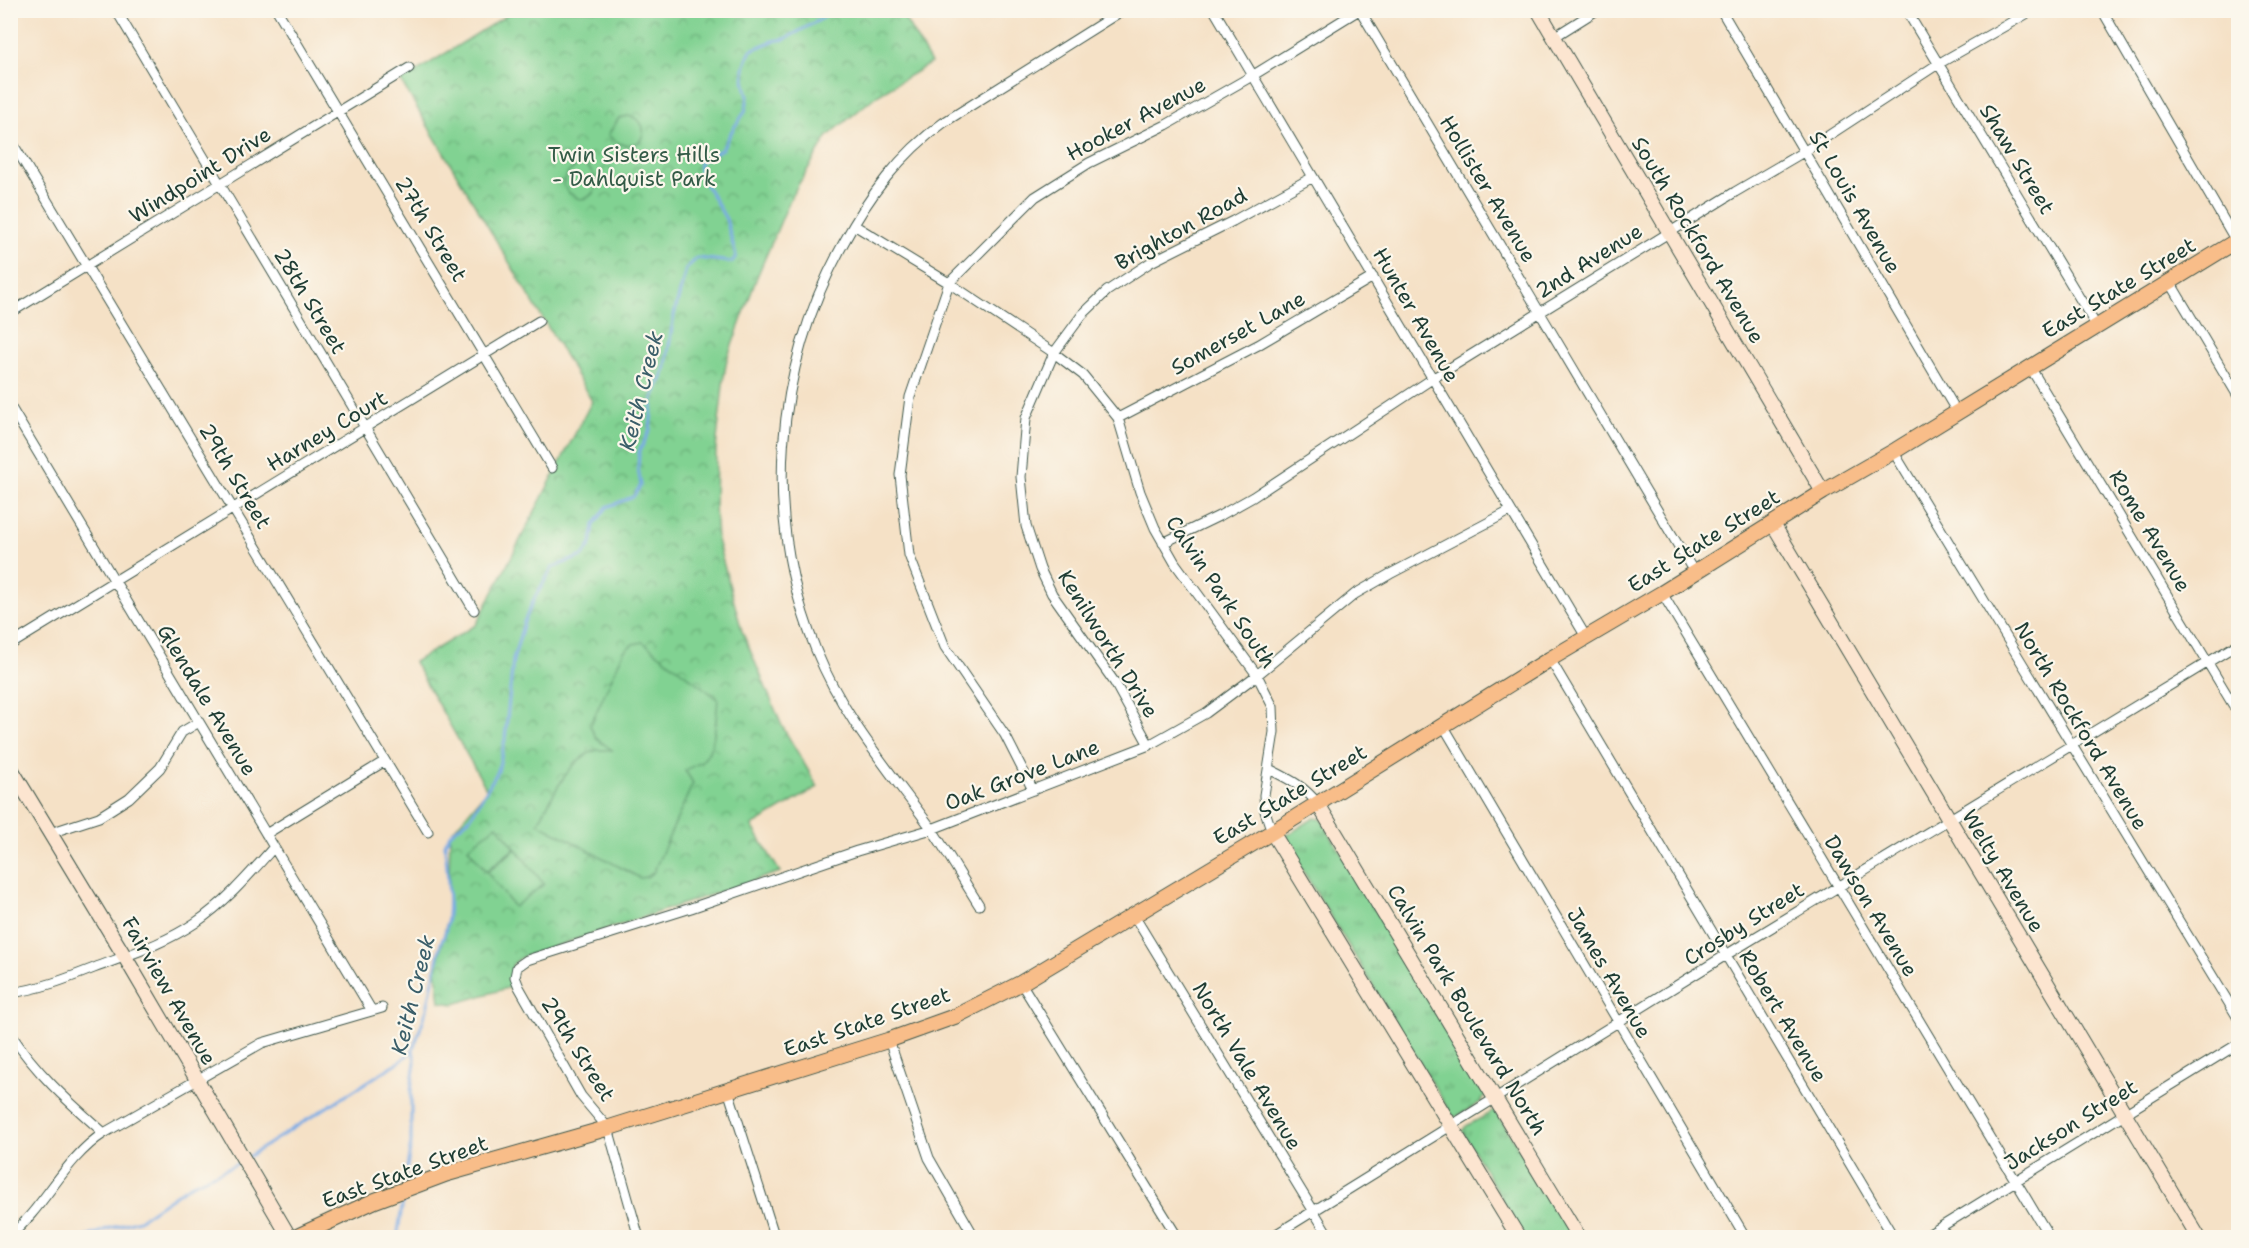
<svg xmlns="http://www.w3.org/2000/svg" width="2249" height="1248" font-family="'Shantell Sans',sans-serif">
	<defs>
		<pattern id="grass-tufts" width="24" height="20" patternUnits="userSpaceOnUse" patternTransform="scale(1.5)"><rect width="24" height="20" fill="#81d292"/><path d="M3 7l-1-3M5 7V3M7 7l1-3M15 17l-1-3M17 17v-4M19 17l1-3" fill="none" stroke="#69ac78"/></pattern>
		<pattern id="park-crowns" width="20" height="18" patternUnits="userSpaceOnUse" patternTransform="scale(1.5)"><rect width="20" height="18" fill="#81d292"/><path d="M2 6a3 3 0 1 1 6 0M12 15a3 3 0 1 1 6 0" fill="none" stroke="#69ac78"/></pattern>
	</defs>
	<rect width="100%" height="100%" fill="#fbf7ec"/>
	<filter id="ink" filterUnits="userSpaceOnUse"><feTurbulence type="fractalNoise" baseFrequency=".0167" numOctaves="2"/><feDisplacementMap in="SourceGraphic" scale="12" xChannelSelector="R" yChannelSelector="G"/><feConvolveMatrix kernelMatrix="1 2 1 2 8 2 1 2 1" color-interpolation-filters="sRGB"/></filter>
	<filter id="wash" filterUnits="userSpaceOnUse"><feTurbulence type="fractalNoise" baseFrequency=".008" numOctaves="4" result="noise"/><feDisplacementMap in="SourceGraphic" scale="24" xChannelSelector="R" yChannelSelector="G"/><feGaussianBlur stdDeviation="1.35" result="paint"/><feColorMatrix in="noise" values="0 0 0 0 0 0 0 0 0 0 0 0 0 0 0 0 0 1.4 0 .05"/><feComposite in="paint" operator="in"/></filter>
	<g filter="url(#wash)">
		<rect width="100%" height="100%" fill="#f5e1c6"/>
		<!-- grass -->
		<path fill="url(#grass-tufts)" stroke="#508863" stroke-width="1.5" d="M1314 818 1321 819 1486 1095 1481 1102 1456 1117H1453L1286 843V836Z
			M1494 1111 1497 1113 1574 1237H1524L1462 1131 1466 1126Z"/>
		<!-- park -->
		<path fill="url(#park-crowns)" stroke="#508863" stroke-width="1.5" d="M515 10 900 11 931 63 877 95 828 136 792 195 757 277 727 359 724 376 716 449 715 506 717 540 742 631 782 726 818 787 752 826 780 872 522 957 512 965 514 986 454 1004 440 1002 436 969 448 917 450 834 487 790 414 662 476 625 592 401 401 81Z"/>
		<!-- garden -->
		<path fill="#81d292" stroke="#508863" stroke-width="1.5" d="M628 116C642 118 648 130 639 142 627 148 618 145 608 135L619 118Z
			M583 160 598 181C596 191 591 199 579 199L569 193 563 184 568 173Z
			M643 642 718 699C716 715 716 749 702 761 698 765 690 767 685 770L693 783 653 873 646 877 640 878 538 823C551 800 569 756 598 750 602 750 607 750 612 750L597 739 590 726 624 651 633 644Z
			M497 825 515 848 486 871 468 848Z
			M516 849 544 884 514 907 487 872Z"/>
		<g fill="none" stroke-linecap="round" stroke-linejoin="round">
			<!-- stream -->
			<path stroke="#79aae4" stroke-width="3" d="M246 1158 402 1060 413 1050
				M404 1185 411 1143V1090L415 1062 413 1050 427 1009 441 942C454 921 447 870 445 844L450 834 470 818 498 771 505 739 513 660 524 622 535 597 553 567 583 556 591 544 594 525 607 507 633 497 641 485 638 469 639 452 650 430 653 398 665 371 674 315 686 269 697 258 732 262 736 256 726 219 699 173 700 162 722 149 733 129 745 112 748 97 744 80V67L751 50 773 41 785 39 821 19 832 10
				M85 1238 107 1229 139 1220 190 1185 241 1162
				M397 1238 404 1195"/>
		</g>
	</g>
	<g filter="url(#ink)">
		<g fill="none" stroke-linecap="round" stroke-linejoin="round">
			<defs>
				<path id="street" d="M116 10 474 610
					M277 10 552 468
					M1214 10 1586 637
					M1360 10 1694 572
					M1721 10 1957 412
					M1906 10 2097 327
					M2102 10 2236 241
					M1554 37 1597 10
					M10 139 428 832
					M854 225 949 283 1054 353 1083 375 1118 418 1140 492 1155 528 1175 563 1257 675 1273 707 1274 732 1264 795 1265 811 1272 832
					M2170 282 2238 396
					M10 313 409 68
					M2030 367 2238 713
					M10 406 372 1011
					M1118 418 1258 345 1373 277
					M1893 451 2238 1018
					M1163 543 1221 515 1253 497 1432 379 1735 192 1805 151 1938 64 2033 10
					M1662 593 2050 1238
					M10 645 539 321
					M1550 659 1894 1238
					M1443 725 1746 1238
					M1149 745 1115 683 1052 594 1040 569 1026 526 1021 477 1026 418 1054 353 1082 315 1107 291 1151 262 1233 221 1313 177
					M1269 769C1289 779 1304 786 1318 804
					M1033 790 1005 735 945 647 909 555 900 475 910 397 949 283 1035 197 1089 163 1166 125 1252 76 1359 10
					M50 833 99 817 129 798 160 768 182 732 199 722
					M266 834 385 761
					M979 905C963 880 948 853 931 828 889 770 843 717 816 650 762 516 774 370 843 244 869 196 899 155 943 123L1123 10
					M1133 914 1330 1238
					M1021 983 1178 1238
					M10 993C40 989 66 979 94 968 128 955 164 944 195 923 226 902 249 875 274 847
					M10 1033C36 1073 68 1101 104 1133
					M889 1040 929 1158 975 1238
					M728 1090 775 1238
					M10 1236C46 1205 65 1158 104 1133L262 1043 382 1008
					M639 1238 608 1128 581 1096 519 987 515 977 517 967 527 960 691 908 857 851 932 829 1149 745 1206 713 1257 675 1355 594 1390 574 1510 511
					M1270 1238 1726 955 2238 644
					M1923 1238 2238 1044"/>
				<path id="secondary" d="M1538 10 1823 492
					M1773 524 2199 1238
					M10 767 125 957 290 1238
					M1318 804 1579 1238
					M1272 832 1519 1238"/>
				<path id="primary" d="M294 1238 374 1201 446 1174 608 1128 889 1040 956 1016 1021 983 1272 832 1550 659 1662 593 1823 492 1896 450 2238 240"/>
			</defs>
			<!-- street casing -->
			<use href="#street" stroke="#3f564a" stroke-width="11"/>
			<!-- secondary casing -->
			<use href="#secondary" stroke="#3f564a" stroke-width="16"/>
			<!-- primary casing -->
			<use href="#primary" stroke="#3f564a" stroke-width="17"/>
			<!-- street -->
			<use href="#street" stroke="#fff" stroke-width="9"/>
			<!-- secondary -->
			<use href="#secondary" stroke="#fce5d0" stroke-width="14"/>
			<!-- primary -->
			<use href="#primary" stroke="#f8bd89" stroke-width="15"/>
		</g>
	</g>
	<g text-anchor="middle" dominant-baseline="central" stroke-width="4.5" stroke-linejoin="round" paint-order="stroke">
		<!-- street labels -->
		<g font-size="21" fill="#1f3d34" stroke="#fbf7ec">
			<text transform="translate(1136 119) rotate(-28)">Hooker Avenue</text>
			<text transform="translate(2017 159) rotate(59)">Shaw Street</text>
			<text transform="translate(200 175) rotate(-32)">Windpoint Drive</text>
			<text transform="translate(1488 189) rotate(59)">Hollister Avenue</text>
			<text transform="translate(1855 202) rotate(60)">St Louis Avenue</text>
			<text transform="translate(431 229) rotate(59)">27th Street</text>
			<text transform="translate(1181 229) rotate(-29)">Brighton Road</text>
			<text transform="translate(1698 240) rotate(59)">South Rockford Avenue</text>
			<text transform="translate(1589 261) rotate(-32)">2nd Avenue</text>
			<text transform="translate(2119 288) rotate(-31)">East State Street</text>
			<text transform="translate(310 301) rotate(59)">28th Street</text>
			<text transform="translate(1416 315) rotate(60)">Hunter Avenue</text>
			<text transform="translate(1238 333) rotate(-29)">Somerset Lane</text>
			<text transform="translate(327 431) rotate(-31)">Harney Court</text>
			<text transform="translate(235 476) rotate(59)">29th Street</text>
			<text transform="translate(2150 531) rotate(59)">Rome Avenue</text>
			<text transform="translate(1704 541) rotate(-32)">East State Street</text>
			<text transform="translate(1221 592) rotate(56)">Calvin Park South</text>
			<text transform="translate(1108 644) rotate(58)">Kenilworth Drive</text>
			<text transform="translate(207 700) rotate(59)">Glendale Avenue</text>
			<text transform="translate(2081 726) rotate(59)">North Rockford Avenue</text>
			<text transform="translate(1022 775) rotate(-21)">Oak Grove Lane</text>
			<text transform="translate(1290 795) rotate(-31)">East State Street</text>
			<text transform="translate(2003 871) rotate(59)">Welty Avenue</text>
			<text transform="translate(1871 906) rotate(59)">Dawson Avenue</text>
			<text transform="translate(1744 924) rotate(-32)">Crosby Street</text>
			<text transform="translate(1609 973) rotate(60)">James Avenue</text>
			<text transform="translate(169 991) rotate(60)">Fairview Avenue</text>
			<text transform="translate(1467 1010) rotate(59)">Calvin Park Boulevard North</text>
			<text transform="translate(1783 1016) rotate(59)">Robert Avenue</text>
			<text transform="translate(867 1022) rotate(-19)">East State Street</text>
			<text transform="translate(578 1049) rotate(58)">29th Street</text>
			<text transform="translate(1247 1066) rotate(59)">North Vale Avenue</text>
			<text transform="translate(2071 1125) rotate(-32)">Jackson Street</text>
			<text transform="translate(405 1172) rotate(-20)">East State Street</text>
		</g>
		<!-- park labels -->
		<g font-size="21" fill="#335b47" stroke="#fbf7ec">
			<text x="634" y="155">Twin Sisters Hills<tspan x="634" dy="24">- Dahlquist Park</tspan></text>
		</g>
		<!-- water labels -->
		<g font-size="22" font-style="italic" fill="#3a5e69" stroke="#fbf7ec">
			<text transform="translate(641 391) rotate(-76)">Keith Creek</text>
			<text transform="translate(413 995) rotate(-76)">Keith Creek</text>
		</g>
	</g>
	<!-- margin -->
	<rect width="2249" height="1248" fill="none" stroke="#fbf7ec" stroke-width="36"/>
</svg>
